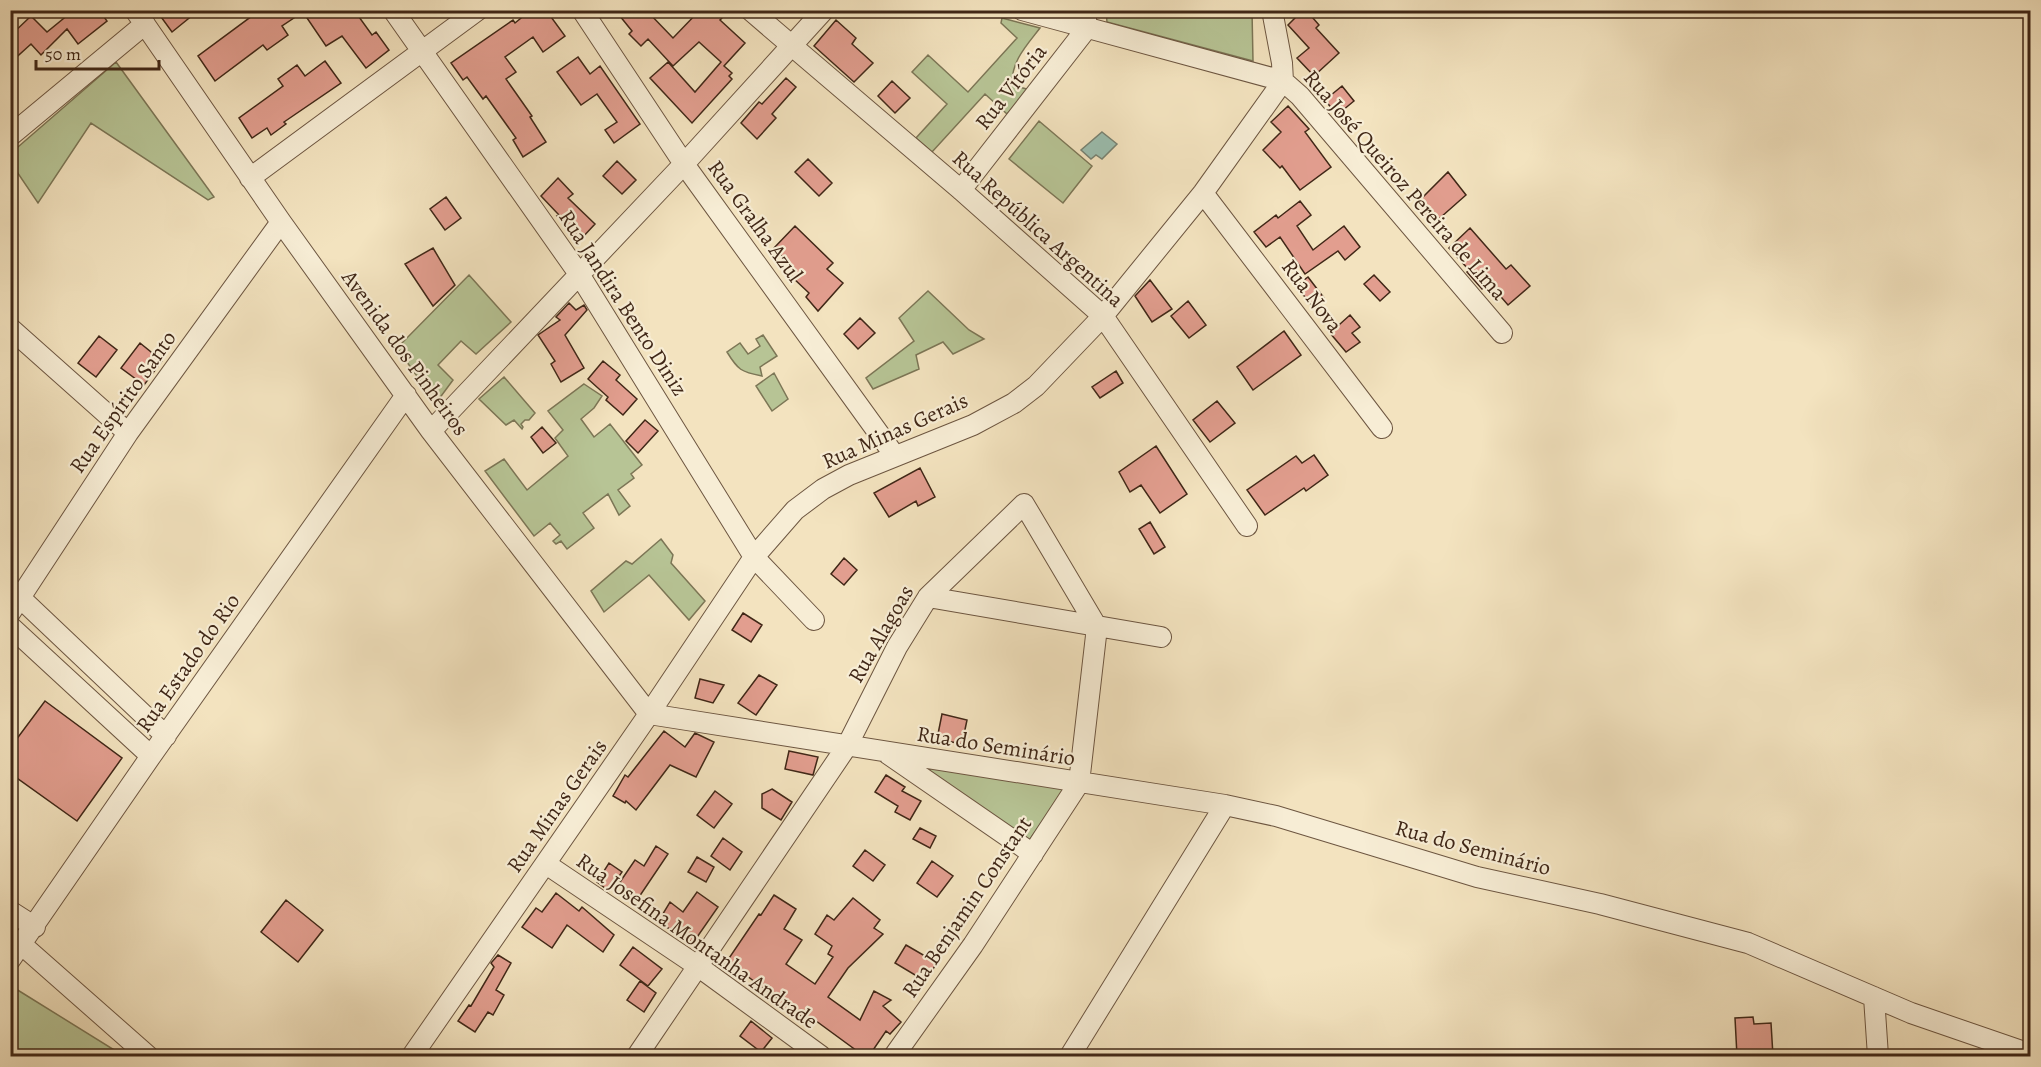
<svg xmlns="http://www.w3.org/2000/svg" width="2041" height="1067" font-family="Alegreya,serif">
	<rect width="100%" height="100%" fill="#f3e3bf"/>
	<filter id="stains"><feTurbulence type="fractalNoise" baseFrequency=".00333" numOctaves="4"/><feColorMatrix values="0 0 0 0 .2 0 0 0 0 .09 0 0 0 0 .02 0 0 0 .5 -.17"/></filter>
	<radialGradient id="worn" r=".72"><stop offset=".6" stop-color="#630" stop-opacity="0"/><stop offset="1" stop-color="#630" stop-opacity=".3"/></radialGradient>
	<!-- green -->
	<path fill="#b7c495" stroke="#7c7656" stroke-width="1.5" d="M1106 11H1252L1253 61 1107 22Z
		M1002 18 1040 28C1027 45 1011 61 1012 85L1030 90 1007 114 985 94 932 152 916 138 947 104 912 72 928 55 968 92 1017 38 1001 23Z
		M116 62 214 197 208 200 91 123 38 203 11 163V153Z
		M1039 121 1092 166 1063 203 1009 159Z
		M469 275 511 322 476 354 461 341 438 365 453 380 436 403 397 348Z
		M928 291 969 330 984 339 953 354 943 342 916 355 919 369 873 389 866 378 914 341 899 318Z
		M763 335 777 356 760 367 762 376C741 372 738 370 727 352L740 343 748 354 760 346 756 339Z
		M774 373 788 399 772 411 756 386Z
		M504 377 535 413 529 420H525L521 424 523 427 522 429 514 420 506 425 479 399Z
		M584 384 602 396 594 408 581 419 594 437 610 424 642 465 631 474 634 478 618 490 630 506 619 515 608 494 583 513 594 528 567 549 561 541 556 544 553 541 560 535 550 523 534 536 485 471 504 459 527 490 568 456 555 438 563 430 548 411Z
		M661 539 673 555 671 563 705 601 689 620 649 575 604 612 591 591 626 561 632 564Z
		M922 762 1067 786 1028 842 923 773Z
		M16 989 124 1056H11V997Z"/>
	<!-- water -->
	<path fill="#9bbeaf" stroke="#778272" stroke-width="1.5" d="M1102 132 1117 144 1102 159 1096 155 1091 159 1081 150Z"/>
	<!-- building -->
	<path fill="#e29e8f" stroke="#402717" stroke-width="1.5" d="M74 10H99L107 21 78 44 67 29 41 55 31 44 10 63V36L31 16 47 32Z
		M156 10H199L172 32Z
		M260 10H354L372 35 376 32 389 50 366 68 342 36 326 46 303 12 282 26 288 35 267 50 263 45 215 81 198 56Z
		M531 10H546L565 36 543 52 533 37 505 57 516 72 506 79 532 116 530 117 546 142 523 157 513 140 516 138 486 96 483 99 467 77 463 80 451 63 513 20 515 23Z
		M615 10H646L673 38 700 10H714L722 18 720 20 745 43 724 66 732 73 729 76 732 79 692 123 650 78 668 62 695 92 721 62 699 42 673 66 648 39 641 46 629 34 632 31Z
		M1303 10H1306L1319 25 1316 28 1339 53 1314 76 1297 58 1309 48 1288 25Z
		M836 20 856 38 852 44 873 63 854 82 814 46Z
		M578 57 590 74 600 66 640 124 614 143 605 130 617 122 597 94 581 105 557 72Z
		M325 61 341 83 284 122 286 124 271 135 267 128 252 138 239 118 283 86 278 79 297 65 305 76Z
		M786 78 796 87 772 114 776 118 757 139 741 123 759 102 762 104Z
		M892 81 910 98 895 113 878 96Z
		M1342 86 1354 101 1337 115 1325 100Z
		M1288 106 1309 129 1305 132 1331 167 1300 190 1282 166 1280 168 1263 150 1281 132 1271 122Z
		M808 159 832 183 819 196 795 172Z
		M617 161 636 180 622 194 603 176Z
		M1448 172 1466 195 1432 225 1415 205Z
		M558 178 573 194 568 198 595 224 581 239 557 216 559 215 541 196Z
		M446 197 461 218 445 230 430 209Z
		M1300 201 1311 215 1297 226 1313 250 1344 226 1360 247 1345 260 1338 251 1305 274 1280 237 1266 247 1254 232 1276 215 1278 218Z
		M795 226 833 263 827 269 843 283 818 311 806 297 809 293 790 275 796 270 774 248Z
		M1470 228 1506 269 1511 265 1530 286 1508 305 1489 283 1482 289 1467 272 1469 270 1449 248Z
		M433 248 455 285 433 306 405 264Z
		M1374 275 1390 292 1380 301 1364 284Z
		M1308 277 1324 298 1313 307 1296 286Z
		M1150 280 1172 309 1152 322 1135 296Z
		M1188 301 1206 325 1189 338 1171 316Z
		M569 303 576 310 584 305 587 310 565 335 584 368 561 382 551 364 555 361 538 335 560 320 556 317Z
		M1350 315 1360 327 1352 333 1360 342 1346 352 1330 333Z
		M860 318 875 333 858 349 844 334Z
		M1284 331 1301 355 1253 390 1237 367Z
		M99 336 117 350 96 377 78 363Z
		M140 343 162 361 144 385 121 368Z
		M603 361 620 375 616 380 637 399 623 415 606 400 608 397 588 379Z
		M1116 371 1123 383 1100 398 1092 387Z
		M1217 401 1235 423 1210 442 1193 420Z
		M645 420 658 431 638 453 626 441Z
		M542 427 556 443 543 453 531 437Z
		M1156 446 1187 494 1160 513 1141 485 1130 492 1119 472Z
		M1314 455 1328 475 1306 491 1304 488 1265 515 1247 490 1296 456 1302 463Z
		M920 468 935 497 918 506 916 501 889 517 874 493Z
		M1150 522 1165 547 1154 554 1139 529Z
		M844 558 857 570 844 585 831 574Z
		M743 613 762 625 751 642 732 630Z
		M759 675 777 685 756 715 738 703Z
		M700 679 724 685 713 703 695 698Z
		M45 701 122 758 77 821 10 773V748Z
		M942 714 967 720 962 744 937 739Z
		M664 731 685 747 695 733 714 742 696 777 670 765 636 810 626 801 625 803 613 796 625 775 628 777Z
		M789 751 818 757 813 775 785 769Z
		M886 775 905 787 902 791 921 801 910 820 895 812 898 806 875 792Z
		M772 789 792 802 781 820 762 808V794Z
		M715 791 732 804 714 828 697 815Z
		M920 828 936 836 930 848 913 839Z
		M723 838 742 852 730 870 711 856Z
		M656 846 668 854 637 900 620 882 635 860 644 866Z
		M865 850 885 865 873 881 853 866Z
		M697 857 714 867 706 882 688 872Z
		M932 861 953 876 937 897 917 883Z
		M609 863 622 872 609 891 597 882Z
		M697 892 718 907 693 943 658 922 670 902 683 912Z
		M556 893 579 911 582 907 614 935 603 952 567 925 552 948 522 927 536 908 542 912Z
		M774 895 796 909 784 929 802 940 786 964 815 984 833 957 828 954 832 946 815 934 827 915 834 920 853 898 880 920 874 928 883 934 848 968 828 997 860 1020 874 991 891 1000 883 1006 901 1022 890 1034 886 1031 869 1056H864L812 1018 810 1021 791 1010 789 1012 776 1003 778 999 743 973 739 979 723 967 759 914 761 915Z
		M286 900 323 930 298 962 261 932Z
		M906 945 937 963 925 981 895 963Z
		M633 947 662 969 648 986 620 965Z
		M498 955 511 963 496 990 504 995 493 1015 488 1012 475 1032 458 1021 469 1005 471 1006 494 967 491 963Z
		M640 981 656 993 644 1012 627 1000Z
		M1753 1017 1754 1024 1771 1023 1773 1056H1737L1735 1018Z
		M751 1021 772 1038 761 1052 740 1036Z"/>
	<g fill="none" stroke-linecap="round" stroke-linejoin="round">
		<defs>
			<path id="minor" d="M135 10 281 222 431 431 649 714
				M393 10 579 274 754 557 814 620
				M582 10 684 164 895 456
				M750 10 961 190 1103 316 1247 526
				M1022 10 1283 81 1300 96 1502 333
				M10 136 145 24
				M250 178 478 10
				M961 190 1087 28 1085 10
				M1203 193 1382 428
				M10 328 128 433
				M431 431 684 164 824 10
				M12 590 166 736
				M928 597 1161 637
				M10 613 128 433 281 222
				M10 626 151 756
				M649 714 1225 805 1276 816 1477 877 1600 904 1748 943 1911 1013 2030 1054
				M888 754 1033 854
				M546 864 699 967 821 1056
				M10 911 35 927
				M21 944 148 1056
				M10 960 151 756 406 395
				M1874 997 1878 1056
				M412 1056 649 714 754 557 795 510 823 489 849 475 973 425 1014 403 1036 386 1103 316 1203 193 1283 81 1282 63 1272 10
				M637 1056 847 746 897 647 928 597 1024 504 1097 627 1079 783 973 945 894 1056
				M1070 1056 1225 805"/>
		</defs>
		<!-- minor casing -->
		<use href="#minor" stroke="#6d5641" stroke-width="22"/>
		<!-- minor -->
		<use href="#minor" stroke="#f7edd5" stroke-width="20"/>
	</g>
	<g text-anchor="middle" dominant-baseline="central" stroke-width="4.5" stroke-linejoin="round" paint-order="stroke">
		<!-- street labels -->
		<g font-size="22" fill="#402717" stroke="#f7edd5">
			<text transform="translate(1011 87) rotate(-52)">Rua Vitória</text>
			<text transform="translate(1405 185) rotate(49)">Rua José Queiroz Pereira de Lima</text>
			<text transform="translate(755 221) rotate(54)">Rua Gralha Azul</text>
			<text transform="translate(1038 229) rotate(42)">Rua República Argentina</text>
			<text transform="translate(1312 296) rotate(53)">Rua Nova</text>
			<text transform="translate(623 303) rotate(57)">Rua Jandira Bento Diniz</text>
			<text transform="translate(405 353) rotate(54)">Avenida dos Pinheiros</text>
			<text transform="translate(123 402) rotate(-55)">Rua Espírito Santo</text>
			<text transform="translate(895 431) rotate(-24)">Rua Minas Gerais</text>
			<text transform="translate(881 634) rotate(-60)">Rua Alagoas</text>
			<text transform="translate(188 663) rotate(-55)">Rua Estado do Rio</text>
			<text transform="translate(996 746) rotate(9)">Rua do Seminário</text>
			<text transform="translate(557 806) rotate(-55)">Rua Minas Gerais</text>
			<text transform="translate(1473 848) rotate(15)">Rua do Seminário</text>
			<text transform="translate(967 907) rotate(-56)">Rua Benjamin Constant</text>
			<text transform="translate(697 941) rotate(35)">Rua Josefina Montanha Andrade</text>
		</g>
	</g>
	<!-- margin -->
	<rect width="2041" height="1067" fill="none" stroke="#f3e3bf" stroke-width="36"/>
	<rect x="12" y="12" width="2017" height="1043" fill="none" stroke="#402717" stroke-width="3"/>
	<rect x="18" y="18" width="2005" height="1031" fill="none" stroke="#402717" stroke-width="1.5"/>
	<!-- scale -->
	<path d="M36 60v9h123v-9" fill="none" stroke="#402717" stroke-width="3"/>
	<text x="45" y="60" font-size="18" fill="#402717" stroke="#f7edd5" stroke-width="4.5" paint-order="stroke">50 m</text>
	<rect width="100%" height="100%" filter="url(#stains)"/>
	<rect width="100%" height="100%" fill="url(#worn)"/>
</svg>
